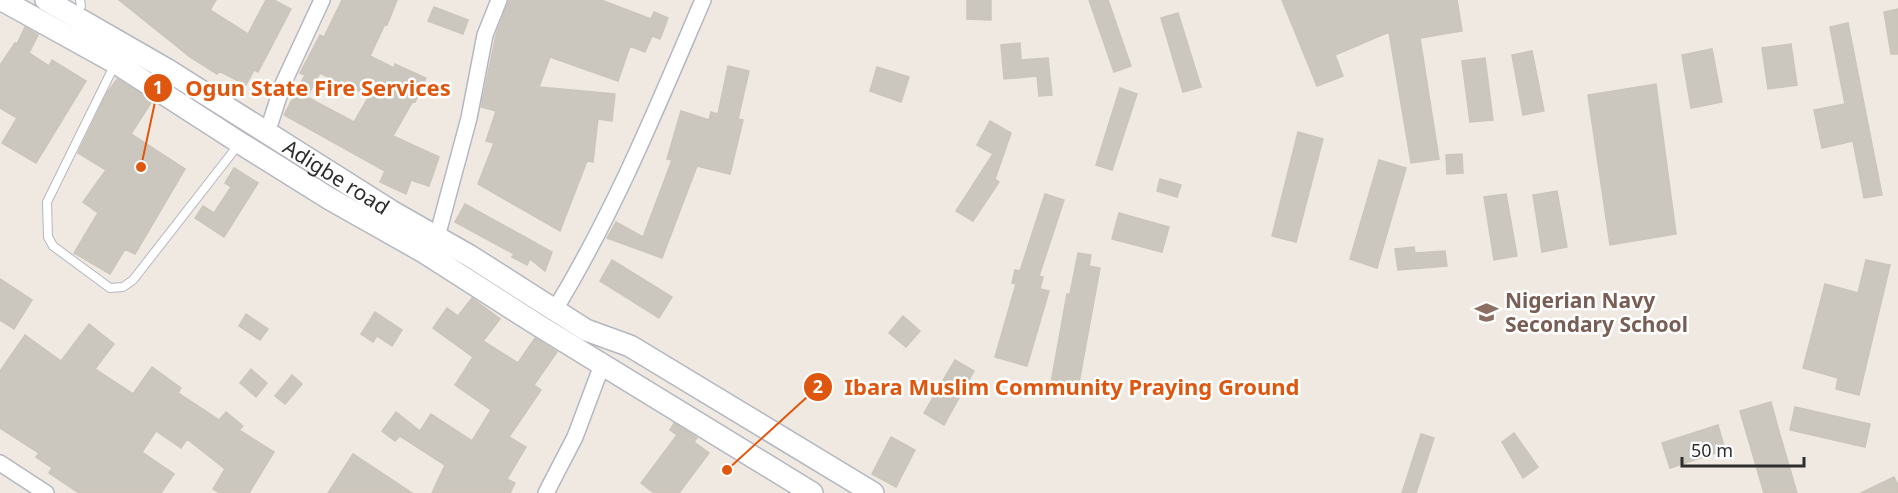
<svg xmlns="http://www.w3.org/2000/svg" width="1898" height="493" font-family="'Noto Sans',sans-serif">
	<rect width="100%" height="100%" fill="#efe9e1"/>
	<!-- building -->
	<path fill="#cbc7bf" stroke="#cbc5ba" stroke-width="1.5" fill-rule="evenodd" d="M119 0H216L210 10 248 34 266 0H274L291 9 258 72 254 70 246 85 219 71 217 74 190 57Z
		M342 0H397L387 25 385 24 370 56 394 68 395 64 426 78 415 102 413 101 393 136 439 157 429 186 411 180 406 194 380 182 385 171 284 115 305 75 300 73 320 35 324 37ZM320 73 369 96 354 122 307 97Z
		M509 0H601L651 19 654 12 668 18 660 39 652 36 645 52 630 46 618 81 550 57 539 87 615 94 612 121 598 119 593 162 587 161 560 231 478 184 494 143 486 141 496 111 481 107 496 35Z
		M967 0H991V20L967 19Z
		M1089 0H1108L1131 66 1114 72Z
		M1282 0H1457L1462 31 1420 38 1439 159 1411 163 1389 32 1335 55 1343 76 1317 86Z
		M434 7 468 20 463 34 428 21Z
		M1898 9V54H1891L1884 12Z
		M1178 13 1201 87 1183 92 1161 18Z
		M1848 23 1882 195 1864 198 1853 141 1822 148 1814 110 1845 104 1830 27Z
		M25 27 38 35 29 53 49 66 52 60 86 81 36 163 2 143 17 118 0 108V65L15 43 17 44Z
		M1020 43 1021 60 1048 58 1052 95 1039 96 1037 76 1004 79 1001 45Z
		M1791 44 1797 85 1768 89 1762 48Z
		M1712 49 1722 102 1691 108 1682 55Z
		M1532 51 1544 111 1523 115 1512 55Z
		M1485 58 1493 120 1470 122 1462 61Z
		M728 66 749 71 738 119 743 120 730 174 697 166 662 258 607 238 616 222 643 237 672 160 667 159 681 111 709 120 711 112 718 114Z
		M877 67 909 77 901 102 870 91Z
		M117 79 152 101 131 134 185 169 135 254 125 249 110 274 74 253 98 213 83 202 106 170 78 153 107 93Z
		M1656 84 1676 234 1610 245 1588 95Z
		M1120 88 1137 94 1112 170 1096 165Z
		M990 121 1011 133 995 179 999 182 973 221 956 211 993 154 977 145Z
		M1298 132 1323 139 1296 242 1272 236Z
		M1462 154 1463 173 1447 174 1446 155Z
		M1379 160 1406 168 1377 268 1350 259Z
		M234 168 258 183 224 237 195 218 203 206 214 213 231 187 225 183Z
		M1160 179 1181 185 1177 197 1157 191Z
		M1557 191 1567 247 1542 252 1533 195Z
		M1045 194 1064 200 1039 276 1043 277 1040 289 1049 291 1027 366 995 357 1016 284 1012 283 1015 270 1020 271Z
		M1506 194 1517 256 1494 260 1484 197Z
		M465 204 552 252 545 271 530 259 527 265 512 257 514 254 455 222Z
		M1119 213 1169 227 1162 252 1112 239Z
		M1414 247 1415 253 1445 251 1447 266 1398 270 1395 249Z
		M1078 253 1091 255 1089 266 1100 268 1078 388 1051 383 1067 294H1070Z
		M612 260 672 297 659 318 600 281Z
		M1866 260 1890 265 1859 395 1836 389 1838 378 1803 368 1825 284 1858 293Z
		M0 279 32 300 14 329 0 320Z
		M472 298 500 319 483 341 518 363 535 338 557 352 534 385 541 390 509 437 526 447 507 479 515 483 510 493H432L445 465 400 436 395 441 382 431 396 412 420 431 431 414 472 441 491 410 455 385 473 357 433 328 447 308 458 316Z
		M375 312 402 330 392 346 377 336 373 342 361 334Z
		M246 314 268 329 260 340 239 326Z
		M903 316 920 331 906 347 889 333Z
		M89 324 114 344 95 369 133 394 152 367 181 388 178 393 219 420 226 412 243 426 239 430 274 452 249 493H220L213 489 225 469 187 439 181 448 156 431 142 452 174 474 161 493H79L49 473 52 468 36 457 39 453 0 428V371L25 335 61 361Z
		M955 360 974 371 944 425 924 413Z
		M251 369 267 383 256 397 240 383Z
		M292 375 302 384 285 404 275 396Z
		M1771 402 1778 428 1797 493H1764L1740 411Z
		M1795 407 1870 424 1865 447 1790 430Z
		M674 423 697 438 694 442 709 453 679 493H654L641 483 677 435 670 430Z
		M1718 425 1725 450 1670 468 1662 443Z
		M1514 433 1538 467 1523 478 1502 442Z
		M1421 434 1434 438 1416 493H1402Z
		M891 437 915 450 896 487 872 474Z
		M353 454 412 493H328Z
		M1894 477 1898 485V493H1861Z"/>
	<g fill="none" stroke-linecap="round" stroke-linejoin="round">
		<defs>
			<path id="lane" d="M77 15 81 6 80 0
				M115 64 47 202 48 237 53 246 110 288 123 287 133 280 239 144"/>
			<path id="street" d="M267 133 283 84 322 0
				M437 237 469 118 485 35 499 0
				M554 311C614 213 658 105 703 0
				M0 463 46 493
				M546 493 575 437 602 365"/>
			<g id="secondary">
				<path d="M2 0 116 63 240 143 330 199 422 251 541 327 812 493"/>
				<path id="s1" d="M46 0 166 69 391 211 470 256 586 330 630 346 873 493"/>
			</g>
		</defs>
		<!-- lane casing -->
		<use href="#lane" stroke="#b4b7c1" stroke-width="10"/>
		<!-- street casing -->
		<use href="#street" stroke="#b4b7c1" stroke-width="18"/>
		<!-- secondary casing -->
		<use href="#secondary" stroke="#b4b7c1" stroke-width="24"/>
		<!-- lane -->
		<use href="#lane" stroke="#fff" stroke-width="8"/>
		<!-- street -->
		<use href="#street" stroke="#fff" stroke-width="15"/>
		<!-- secondary -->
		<use href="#secondary" stroke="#fff" stroke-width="21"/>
	</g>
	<!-- icons -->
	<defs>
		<symbol id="school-bare" viewBox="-9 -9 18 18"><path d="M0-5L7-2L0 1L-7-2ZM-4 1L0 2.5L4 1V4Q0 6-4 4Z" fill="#8d6e63" stroke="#fff" stroke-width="2.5" paint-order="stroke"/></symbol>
	</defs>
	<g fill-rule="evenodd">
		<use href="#school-bare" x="1470" y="296" width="33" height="33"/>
	</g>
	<g text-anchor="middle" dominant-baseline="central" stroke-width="5" stroke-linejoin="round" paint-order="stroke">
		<!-- street labels -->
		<g font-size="21" fill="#2e2e2e" stroke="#fff">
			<text stroke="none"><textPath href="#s1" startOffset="340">Adigbe road</textPath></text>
		</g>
		<!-- education labels -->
		<g font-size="21" font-weight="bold" fill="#785e54" stroke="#fff" text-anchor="start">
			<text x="1505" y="300">Nigerian Navy<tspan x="1505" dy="24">Secondary School</tspan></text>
		</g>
	</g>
	<!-- callouts -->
	<path fill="none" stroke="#df570e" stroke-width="2" d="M141 167L158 88M727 470L818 387"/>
	<g fill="#df570e" stroke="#fff" stroke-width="2">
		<circle cx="141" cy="167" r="6"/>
		<circle cx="727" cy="470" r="6"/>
		<circle cx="158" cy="88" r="15"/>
		<circle cx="818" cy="387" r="15"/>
	</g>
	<g font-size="18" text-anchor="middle" font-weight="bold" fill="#fff">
		<text x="158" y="94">1</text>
		<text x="818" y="393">2</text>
	</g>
	<g font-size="22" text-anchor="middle" font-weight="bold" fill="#df570e" stroke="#fff" stroke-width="5" stroke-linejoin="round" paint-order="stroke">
		<text x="318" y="96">Ogun State Fire Services</text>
		<text x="1072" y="395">Ibara Muslim Community Praying Ground</text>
	</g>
	<!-- scale -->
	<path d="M1682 457v9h122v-9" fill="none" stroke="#2e2e2e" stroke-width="3"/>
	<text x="1691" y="457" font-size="18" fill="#2e2e2e" stroke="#ffffff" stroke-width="4.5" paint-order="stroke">50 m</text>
</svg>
